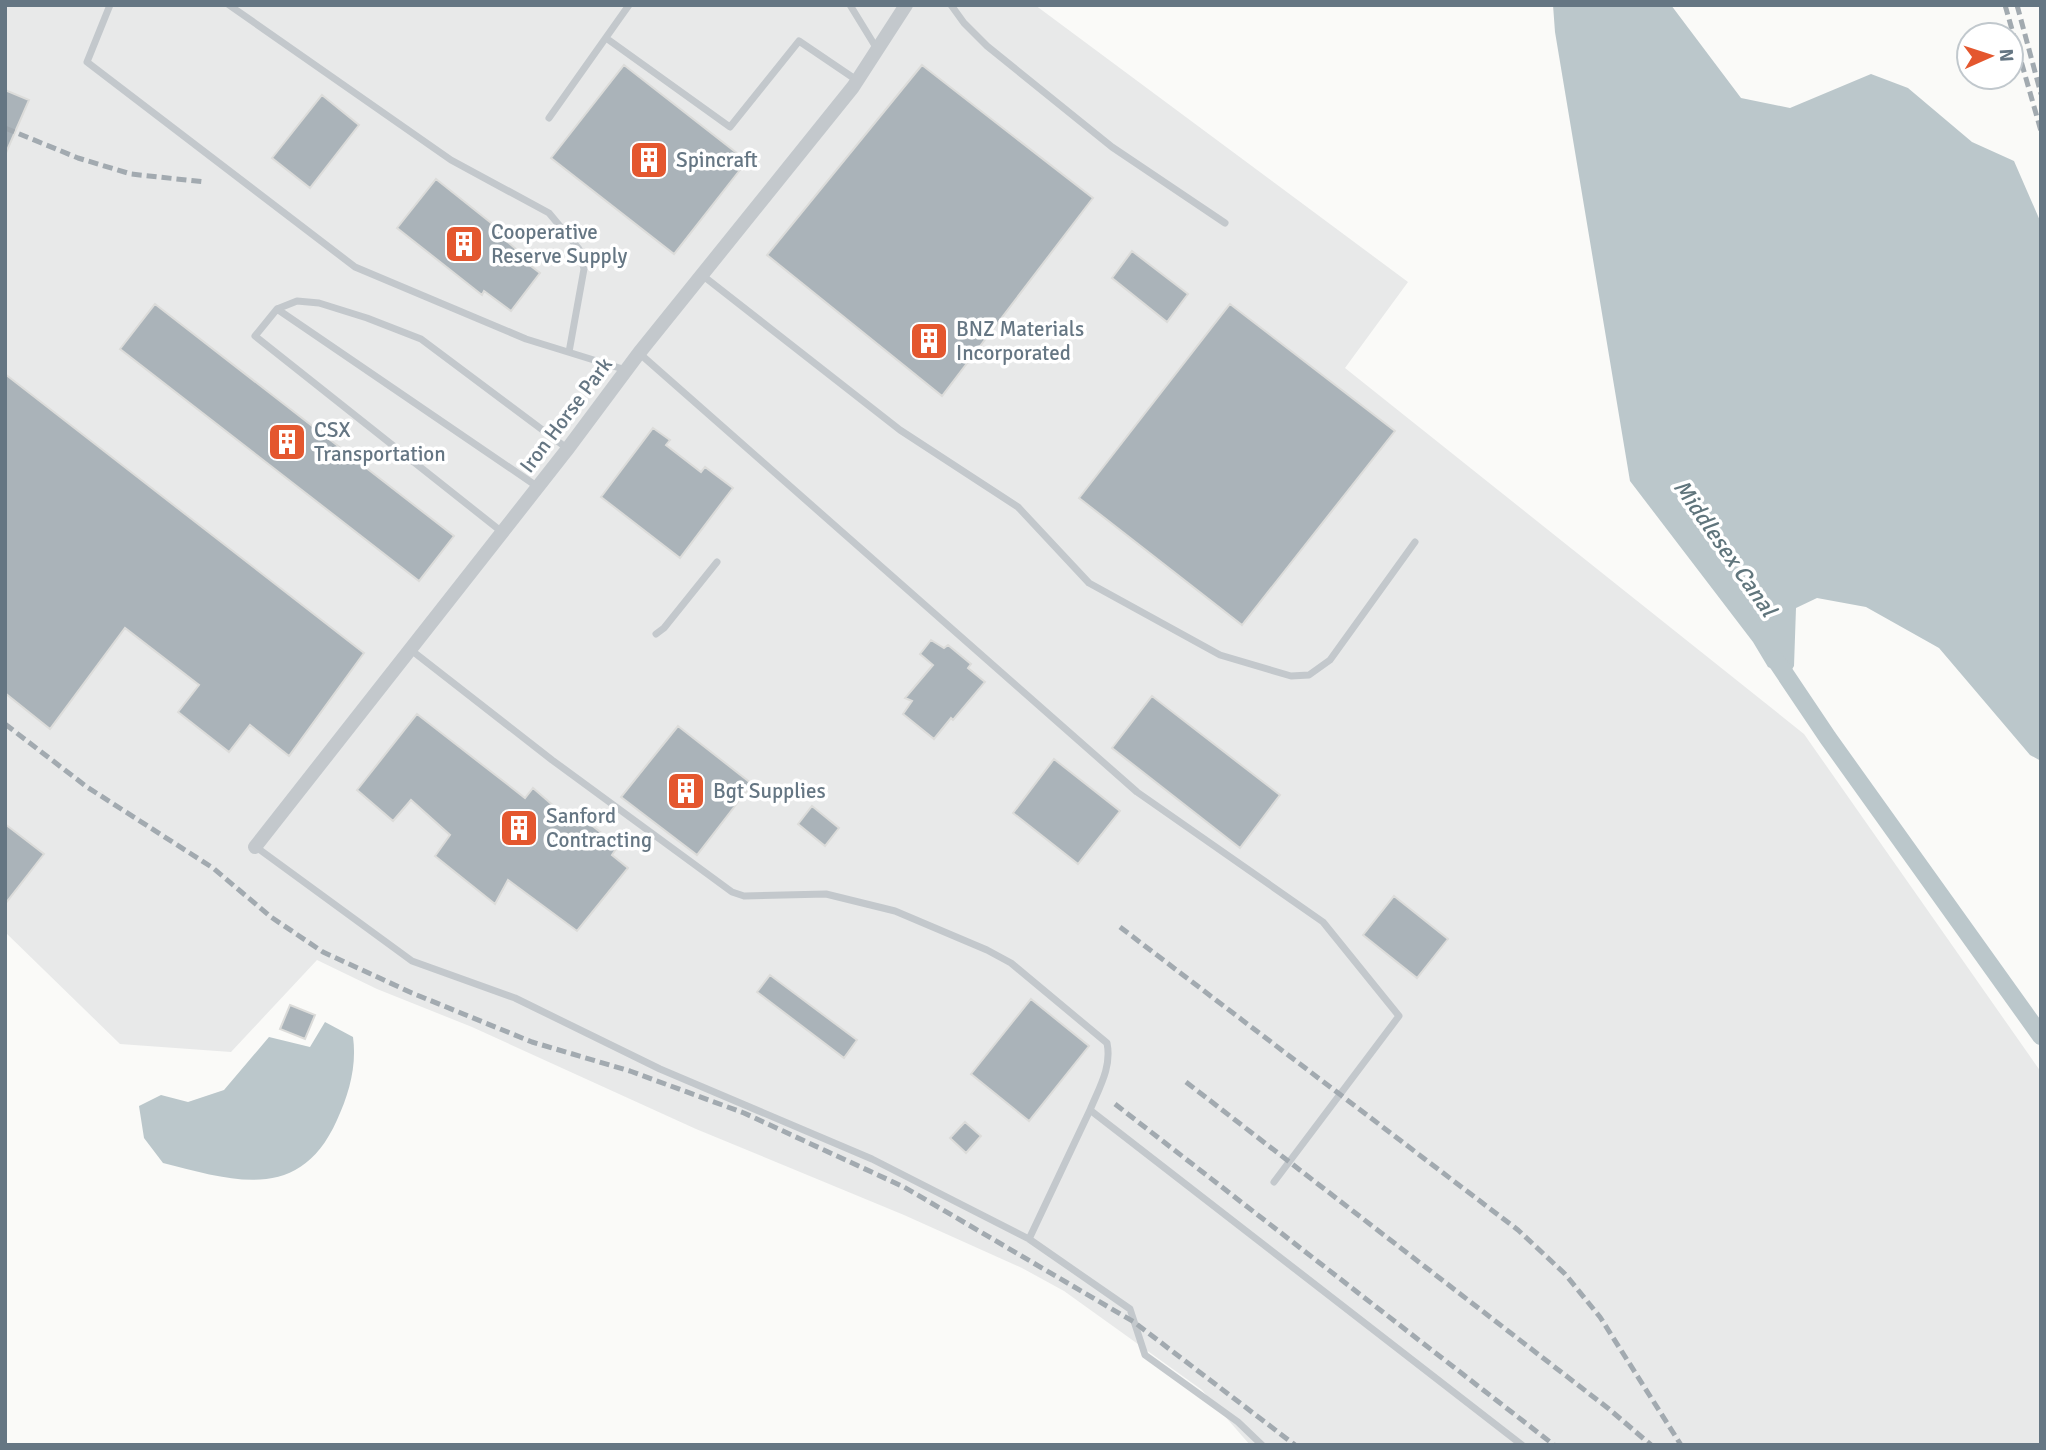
<svg xmlns="http://www.w3.org/2000/svg" width="2046" height="1450" font-family="Signika,sans-serif">
	<rect width="100%" height="100%" fill="#fafaf8"/>
	<!-- built -->
	<path fill="#e8e9e9" d="M5 5H1035L1408 282 1345 368 1804 734 2041 1072V1445H1250L1202 1390 1064 1291 1022 1268 904 1215 696 1129 472 1027 377 989 317 960 231 1052 120 1044 5 932Z"/>
	<!-- water -->
	<path fill="#bbc7cb" d="M1553 5H1671L1741 98 1790 108 1871 74 1908 88 1972 142 2014 161 2041 223V761L2030 755 1939 648 1866 607 1817 598 1796 608 1794 666 1788 676 1768 667 1753 642 1630 481 1555 32Z
		M325 1022 353 1037C357 1066 349 1094 337 1120 300 1203 234 1181 163 1163L144 1138 139 1106 161 1095 188 1102 224 1090 269 1037 310 1047Z"/>
	<g fill="none" stroke-linecap="round" stroke-linejoin="round">
		<!-- canal -->
		<path stroke="#bbc7cb" stroke-width="18" d="M1775 659 1828 738 2041 1036"/>
	</g>
	<!-- building -->
	<path fill="#aab3b9" stroke="#dcdcda" stroke-width="2" d="M624 65 747 161 674 254 551 158Z
		M922 65 1093 198 942 396 767 255Z
		M5 90 29 100 5 155Z
		M322 95 359 125 310 188 272 158Z
		M436 179 505 234 503 238 517 250 515 254 540 273 511 311 484 291 482 295 397 228Z
		M1132 251 1188 294 1167 322 1112 278Z
		M155 304 454 536 419 581 120 349Z
		M1230 304 1395 431 1242 625 1079 498Z
		M5 374 364 653 289 756 250 725 229 752 178 712 199 685 125 628 50 729 5 693Z
		M653 428 670 440 666 445 701 472 705 467 733 488 680 558 601 497Z
		M931 640 944 648 948 645 971 664 968 668 985 682 953 720 951 718 934 739 903 714 912 701 905 698 933 665 920 654Z
		M1152 696 1280 795 1240 848 1112 748Z
		M417 714 525 798 533 788 570 820 576 813 618 846 612 855 628 868 577 931 508 880 495 904 435 856 450 835 411 800 393 821 357 790Z
		M678 726 752 784 697 855 621 797Z
		M1054 759 1120 811 1078 864 1013 813Z
		M812 806 839 828 825 846 798 824Z
		M5 824 44 854 5 904Z
		M1394 896 1448 939 1417 978 1363 935Z
		M770 975 857 1040 844 1058 757 992Z
		M1031 999 1089 1046 1029 1121 971 1074Z
		M290 1005 315 1015 305 1039 280 1029Z
		M965 1122 981 1136 966 1153 950 1138Z"/>
	<g fill="none" stroke-linecap="round" stroke-linejoin="round">
		<!-- lane -->
		<path stroke="#c3c8cc" stroke-width="7" d="M110 5 87 62 355 267 526 339 626 370
			M229 5 451 160 549 213 579 249 584 269 569 352
			M850 5 877 49
			M951 5 964 23 987 46 1112 147 1225 223
			M606 38 730 127 799 41 858 81
			M549 118 629 5
			M702 275 900 430 1018 507 1089 583 1220 655 1291 676 1309 675 1330 660 1415 542
			M277 309 538 487
			M639 353 1137 792 1323 922 1399 1016 1274 1182
			M502 532 255 336 277 309 297 301 319 303 367 318 421 339 568 449
			M656 634 664 628 717 562
			M411 650 552 760 732 892 744 896 826 894 895 911 987 950 1011 963 1107 1043C1112 1067 1099 1088 1090 1110L1522 1445
			M256 847 412 961 515 998 660 1069 872 1159 1029 1239 1130 1309 1145 1355 1238 1422 1262 1445
			M1029 1239 1090 1110"/>
		<!-- street -->
		<path stroke="#c3c8cc" stroke-width="14" d="M255 847 566 451 639 353 853 87 906 5"/>
		<!-- rail -->
		<path stroke="#a2aab0" stroke-width="5" stroke-dasharray="10 5" stroke-linecap="butt" d="M2005 5 2041 131
			M2017 5 2041 94
			M5 128 78 158 131 174 205 182
			M5 724 87 787 213 868 271 917 323 952 412 993 532 1042 630 1071 744 1113 904 1187 1134 1322 1295 1445
			M1120 927 1518 1230 1565 1274 1600 1317 1681 1445
			M1186 1082 1609 1409 1651 1445
			M1115 1104 1554 1445"/>
	</g>
	<!-- icons -->
	<defs>
		<symbol id="building-square" viewBox="-11 -11 22 22"><rect x="-9" y="-9" width="18" height="18" rx="4" fill="#e4572e" stroke="#fff"/><path d="M-4-6H4V6H1V3H-1V6H-4ZM-2.5-4.3h1.7v1.8h-1.7ZM.8-4.3h1.7v1.8H.8ZM-2.5-1h1.7V.8h-1.7ZM.8-1h1.7V.8H.8Z" fill="#fff"/></symbol>
	</defs>
	<g fill-rule="evenodd">
		<use href="#building-square" x="627" y="138" width="44" height="44"/>
		<use href="#building-square" x="442" y="222" width="44" height="44"/>
		<use href="#building-square" x="907" y="319" width="44" height="44"/>
		<use href="#building-square" x="265" y="420" width="44" height="44"/>
		<use href="#building-square" x="664" y="769" width="44" height="44"/>
		<use href="#building-square" x="497" y="806" width="44" height="44"/>
	</g>
	<g text-anchor="middle" dominant-baseline="central" stroke-width="7" stroke-linejoin="round" paint-order="stroke">
		<!-- poi labels -->
		<g font-size="21" fill="#657683" stroke="#fff" text-anchor="start">
			<text x="676" y="160">Spincraft</text>
			<text x="491" y="232">Cooperative<tspan x="491" dy="24">Reserve Supply</tspan></text>
			<text x="956" y="329">BNZ Materials<tspan x="956" dy="24">Incorporated</tspan></text>
			<text x="314" y="430">CSX<tspan x="314" dy="24">Transportation</tspan></text>
			<text x="713" y="791">Bgt Supplies</text>
			<text x="546" y="816">Sanford<tspan x="546" dy="24">Contracting</tspan></text>
		</g>
		<!-- street labels -->
		<g font-size="21" fill="#657683" stroke="#fff">
			<text transform="translate(566 415) rotate(-53)">Iron Horse Park</text>
		</g>
		<!-- water labels -->
		<g font-size="23" font-style="italic" fill="#60757c" stroke="#fff">
			<text transform="translate(1725 548) rotate(55)">Middlesex Canal</text>
		</g>
	</g>
	<!-- border -->
	<rect width="2046" height="1450" fill="none" stroke="#657683" stroke-width="14"/>
	<!-- north arrow -->
	<g transform="translate(1990 56) rotate(87)"><circle r="33" fill="#ffffff" stroke="#c1c8cd" stroke-width="2"/>
	<path d="M0-5L12 26L0 18L-12 26Z" fill="#e4572e"/>
	<text y="-10" font-size="19" font-weight="bold" text-anchor="middle" fill="#657683">N</text>
	</g>
</svg>
